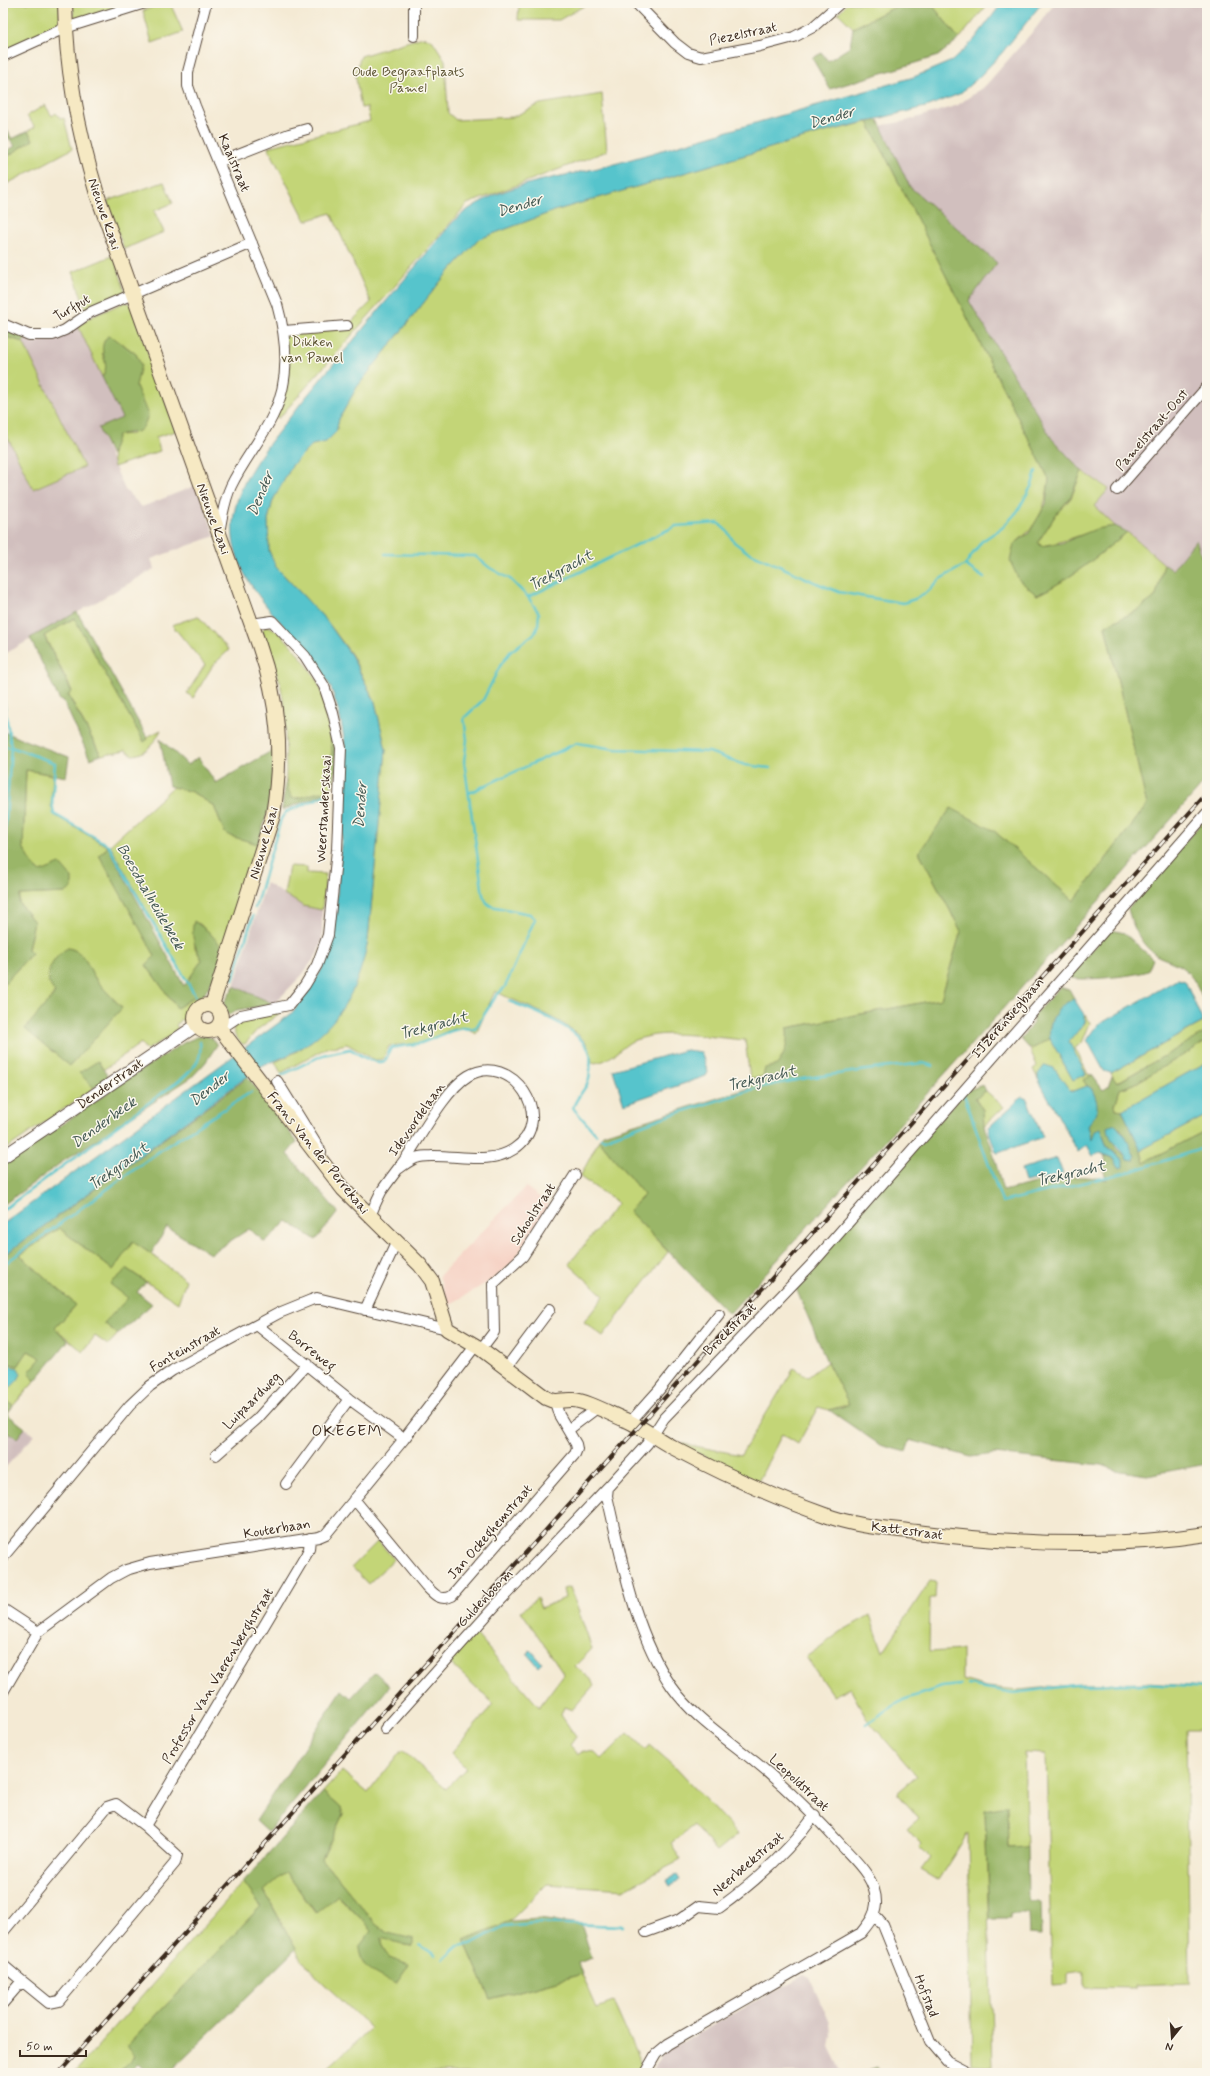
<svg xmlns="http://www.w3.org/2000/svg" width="1210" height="2076" font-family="Mynerve,sans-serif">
	<rect width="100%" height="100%" fill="#fbf7ec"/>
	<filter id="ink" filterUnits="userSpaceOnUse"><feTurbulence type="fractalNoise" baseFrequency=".025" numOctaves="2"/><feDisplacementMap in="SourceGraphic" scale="8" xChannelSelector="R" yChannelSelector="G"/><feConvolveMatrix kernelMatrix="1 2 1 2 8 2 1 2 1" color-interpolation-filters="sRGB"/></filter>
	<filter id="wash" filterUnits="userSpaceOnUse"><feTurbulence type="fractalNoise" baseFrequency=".012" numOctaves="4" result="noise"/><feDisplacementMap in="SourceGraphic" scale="16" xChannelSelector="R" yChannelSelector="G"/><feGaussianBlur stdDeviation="0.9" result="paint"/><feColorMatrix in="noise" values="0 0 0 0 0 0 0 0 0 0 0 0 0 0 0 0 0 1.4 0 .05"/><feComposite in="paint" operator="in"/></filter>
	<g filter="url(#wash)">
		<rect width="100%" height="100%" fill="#f4ead4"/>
		<!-- built -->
		<path fill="#f6d2c4" d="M526 1187 549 1204 513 1262 493 1279 449 1305 439 1276Z"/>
		<!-- industrial -->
		<path fill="#d1bfbe" d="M1055 3H1207V571L1196 541 1171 570 1127 532 1115 526 1094 506 1109 488 1082 471 1052 439 969 301 901 180 879 126 906 121 958 105 986 85 1036 28Z
			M78 326 122 418 98 429 125 490 142 507 197 485 215 536 151 559 154 569 3 655V428L33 489 84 467 23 342 28 337 38 340 65 335Z
			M266 883 303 906 322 910V941L317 954 302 975 274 1004 234 986Z
			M25 1428 34 1436 3 1470V1430L17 1438Z
			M804 1975 810 1978 830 2023 831 2036 829 2047 842 2073H651L655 2064 664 2052Z"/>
		<!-- green -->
		<path fill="#c3d577" stroke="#7f804a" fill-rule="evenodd" d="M9 3H60V23L58 27 3 51V13Z
			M73 3H127L131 6 74 20Z
			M163 3H170L183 32 152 43 143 11Z
			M507 3H589L559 20H518L519 4Z
			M848 3H989L959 39 933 6H897L853 28 838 13Z
			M423 37 432 40 445 60 448 113 456 120 513 117 540 104 602 94 607 151 467 204 279 418 276 417 284 331 347 326 371 302 331 213 306 221 268 147 370 121 367 107 361 108 355 73 361 56Z
			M45 105 52 116 56 113 61 119 64 118 72 149 3 186V159L33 140 28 131 35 127 27 116Z
			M868 122 1049 479C1045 510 1039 525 1014 544L1019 580 1037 595C1071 579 1098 556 1127 532L1164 564 1156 596 1138 610 1105 626 1147 805 1074 901 993 830 919 852 961 931 941 999 787 1028 788 1042 784 1056 777 1066 764 1077 750 1078 745 1040C720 1038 668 1030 646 1037 641 1038 633 1040 629 1043 616 1052 608 1063 592 1063 591 1059 591 1052 589 1048 577 1022 520 1005 495 991L476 1034C459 1018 439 1038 421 1043 411 1045 400 1044 389 1046L383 1059 375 1060 347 1044 326 1048 281 1073 275 1062C328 1041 357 995 368 940L386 750 375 702 352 655 326 620 276 567 269 551 268 520 273 500 293 464 312 445 326 442 336 432 339 419 357 387 444 277 479 239 557 210 821 133Z
			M164 182 173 203 154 211 164 232 124 249 107 201Z
			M114 255 125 291 123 294 86 311 73 272Z
			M125 302 131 304 176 431 156 437 160 451 114 467C111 456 112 445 118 435L133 434 140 396 136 386 135 381 141 365 136 354 123 344 102 353C106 363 109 368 102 377L78 326 89 318Z
			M3 336 23 342 84 467 33 489 3 428Z
			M1082 471 1109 489 1094 506 1115 526C1089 530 1067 542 1041 546L1038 542 1057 513 1071 498Z
			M198 616 229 650 213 665 193 698 187 693 205 665 172 625Z
			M75 618 144 741 148 739 147 737 161 730C155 742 146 755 132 755L126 750 101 755 68 694 72 691 44 635Z
			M267 626C282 629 313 671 319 685 325 699 329 715 334 730H330L332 752 327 773 334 781 329 792C315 790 304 800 290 798L286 780 285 711 280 682 262 630Z
			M26 770 53 775 51 806 54 815 108 847 99 855 156 956 146 965 177 1008 194 997 201 1000 184 1022 181 1019 176 1025 178 1028 167 1038 146 1050 141 1043 103 1070 98 1062 80 1073 94 1088 3 1151V985L32 953 28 950 34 922 19 903 20 895 65 893 33 865 23 847ZM68 948C87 952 87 970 99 983 106 992 115 1000 122 1008L49 1001 55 992 51 986Z
			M173 787 192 792 214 806 225 833 258 844 225 950 200 924 194 922 195 948 202 960 187 982 110 845Z
			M289 866 307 867V873L326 874 322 910 303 906 284 894Z
			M285 1009 257 1030 245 1044H242C236 1037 230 1031 236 1022Z
			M1086 1015 1090 1023 1082 1043 1075 1048 1088 1074 1092 1075 1084 1080 1087 1086 1076 1091 1069 1090 1054 1068 1038 1074V1079L1033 1069 1037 1066 1030 1049C1039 1047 1042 1041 1050 1039L1073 1080 1086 1074 1068 1042 1085 1023Z
			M1207 1020V1038L1204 1034 1116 1083 1111 1073Z
			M1207 1041V1062L1122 1110 1116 1109 1115 1105 1120 1089 1134 1084Z
			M986 1091 1004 1107 984 1126 983 1110 975 1097Z
			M1207 1115V1130L1144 1162 1141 1150Z
			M599 1140 644 1195 629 1211 668 1252 603 1336 584 1322 604 1296 569 1264 618 1203 580 1177Z
			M59 1228 113 1270 133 1241 186 1280 178 1303 127 1269 129 1298 104 1323 118 1334 108 1345 95 1336 83 1352 55 1328 76 1305 20 1255Z
			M28 1351 42 1358 30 1372 35 1381 13 1406 3 1398V1362L18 1366Z
			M827 1362 849 1404 829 1410 818 1407 798 1444 782 1434 758 1482 674 1442 741 1455 794 1368 808 1377Z
			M378 1541 394 1559 368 1584 352 1567Z
			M930 1581 936 1582 935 1598H930L929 1652 962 1650V1680L987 1687 1019 1690 1082 1684 1147 1683 1207 1687V1730H1186L1190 1983 1134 1985V1988L1084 1987V1971L1068 1973V1985L1052 1986 1046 1754 1024 1753 1027 1847 1008 1848 1006 1807 985 1811 993 2067 972 2065 968 1833 938 1880 921 1870 930 1858 919 1847 921 1844 907 1829 919 1818 897 1793 917 1776 866 1718 850 1688 833 1696 806 1657 842 1631 870 1615 883 1652Z
			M570 1587 592 1649 575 1666 592 1681 594 1685 572 1710 564 1707 561 1715 576 1737 570 1745 578 1754 583 1751 595 1752 602 1759 628 1733 646 1750 650 1745 672 1764 738 1834 717 1851 694 1825 671 1843 681 1860 625 1889 547 1884 510 1921 464 1940 490 1999 582 1974 597 2008 613 2002 642 2066 640 2073H322L371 2028 320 1980 301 1959 264 1890 286 1871 315 1913 337 1895 372 1930 389 1958 381 1944V1937L405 1945 413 1946 388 1933 373 1921 322 1859 343 1814 341 1808 323 1792 342 1771 368 1793 402 1750 446 1789 466 1768 451 1753 494 1704 448 1661 475 1633 539 1707 564 1674 521 1611 537 1598 541 1608 565 1598 563 1589Z
			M243 1882 261 1906 127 2046 135 2056 118 2073 75 2072Z"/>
		<!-- forest -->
		<path fill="#9ab668" stroke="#6a7043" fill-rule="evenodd" d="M897 6H933L959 39 938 56 830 89 812 58 822 53 828 61 850 47 853 28Z
			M878 120 910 187 997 263 969 301 1052 439 1082 471 1070 498 1057 513 1038 542 1041 546 1062 543 1096 529 1115 526 1127 532C1098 556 1071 579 1037 595L1019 580 1010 561 1014 544 1029 533 1046 504 1049 479 868 122Z
			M3 123 12 139 28 131 33 140 3 159V145L7 151 15 146 8 137 5 138Z
			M3 327 28 337 23 342 3 336Z
			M108 336 114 338 136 354 141 365 136 386 148 415C141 438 136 430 118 435L111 455 98 428 122 418 102 377C113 363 94 350 108 336Z
			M1196 540 1207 571V779L968 1048 729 1314 629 1211 644 1195 599 1140 603 1134 750 1088V1078L763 1077 765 1068 777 1065C786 1053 788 1043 787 1028L941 999 961 931 919 852 951 808 993 830 1074 901 1147 805 1105 626 1138 610 1156 596 1164 564 1172 570Z
			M77 612 148 739 144 742 74 618 44 636 72 692 68 695 101 755 90 759 63 700 60 701 30 638Z
			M330 730H334L337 763 334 781 327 773 332 752Z
			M3 732 69 757 66 777 26 770 23 847 33 865 41 872 60 864 72 878V888L65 893 20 895 19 903 34 922 28 949 32 953 3 985Z
			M160 739 188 765 198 757 216 783 275 749 270 804 258 844 230 836 225 833 214 806 192 792 169 786Z
			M286 780 291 798C304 800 315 790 329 792L282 810Z
			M1207 816V1009C1201 994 1196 979 1184 969 1176 962 1165 960 1156 955 1140 944 1133 927 1128 909Z
			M108 847 184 986 202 960C195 948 190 935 194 921L208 931 225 950 217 972 201 1000 194 997 177 1008 146 965 155 956 99 855Z
			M1112 930 1124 933 1153 959 1148 971C1135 976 1078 982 1067 977L1108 932Z
			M68 948C88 952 87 970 99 983 106 992 115 1000 122 1008L70 1066 25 1029 55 993C53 989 50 986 49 982 45 969 58 953 68 948Z
			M234 986 274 1004 237 1010 229 1015 224 1003Z
			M1060 987 1069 990 1074 999C1058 1005 1047 1021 1050 1039 1042 1041 1039 1047 1030 1049L1021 1039 1033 1023V1016Z
			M1204 1033 1207 1041 1134 1084 1120 1089 1115 1105 1116 1109 1122 1110 1141 1150 1144 1162 1207 1130V1464L1147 1475 1115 1470 1101 1465 994 1454 971 1457 910 1440 906 1452 880 1445 829 1410 842 1407 849 1404 827 1362 795 1286 965 1091 983 1085 986 1091 975 1098 983 1110 984 1126 991 1145 1003 1191C1038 1183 1071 1171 1107 1180L1101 1164 1106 1161 1104 1155 1115 1159 1118 1155 1107 1147 1104 1137 1092 1141 1088 1126C1096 1114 1098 1101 1091 1088L1087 1086 1083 1080 1092 1075 1103 1090 1108 1087 1112 1076 1117 1083ZM1120 1128 1135 1157 1127 1160 1125 1155 1115 1147Z
			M205 1036 212 1038 217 1045 205 1063 192 1077 62 1162 3 1205V1166L117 1086 185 1042 197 1037Z
			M98 1061 108 1077 94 1088 79 1073Z
			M247 1076 297 1142 287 1154 338 1212 316 1240 287 1221 265 1242 249 1229 210 1254 167 1227 151 1254 133 1242 113 1270 59 1228 20 1255 76 1305 55 1328 68 1341 35 1381 29 1372 41 1358 28 1351 18 1366 3 1362V1256L242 1082Z
			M127 1269 146 1282 137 1292 152 1304 118 1334 104 1323 128 1298 110 1284Z
			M3 1398 13 1406 7 1414 25 1428 17 1438 3 1430Z
			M375 1672 390 1686 268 1832 256 1821 342 1690 351 1698Z
			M323 1792 341 1808 343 1814 322 1859 373 1921 388 1933 413 1939V1946L405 1945 381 1938V1944L389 1958 409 1965 396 1984C376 1974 361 1971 359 1947L372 1930 338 1895 316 1913 286 1872 264 1891 296 1949 169 2073H148L138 2063 128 2073H118L135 2056 127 2046 261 1906 243 1882Z
			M1007 1806 1008 1848 1027 1847 1028 1902H1041L1042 1935 1029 1934 1028 1913H1011V1918H989L985 1810Z
			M538 1919 581 1924 592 1958 578 1963 582 1974 490 1999 464 1940 510 1921Z
			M877 2066 881 2073H856Z"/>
		<!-- water -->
		<path fill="#57c4cc" stroke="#497775" d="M1002 3H1042L1001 54 978 78 959 94 929 106 821 133 557 210 479 239 444 277 357 387 339 419 336 432 326 442 312 445 293 464 273 500 268 520 269 551 276 567 326 620 351 655 375 702 386 750 368 940C356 1004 326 1045 263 1065L3 1256V1224L291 1014C305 995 320 978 327 956 336 927 337 895 339 865 344 810 353 760 337 706 334 699 333 691 329 684 300 630 221 584 234 514 240 481 259 457 279 431 300 404 321 378 343 353 379 309 416 266 452 223 492 182 565 178 618 163 716 134 815 106 914 77L952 61 974 40Z
			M1178 979 1185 981 1203 1022 1111 1073 1104 1071 1087 1040 1098 1025Z
			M1074 999 1085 1016V1022L1069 1042 1086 1074 1073 1080 1050 1039C1047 1021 1058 1005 1074 999Z
			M686 1050 701 1052 708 1072 706 1076 624 1104 613 1070Z
			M1207 1062V1115L1141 1150 1122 1110Z
			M1045 1065 1054 1068 1071 1092 1087 1086 1091 1088C1100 1105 1099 1111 1088 1126L1092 1140 1095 1131 1101 1129 1107 1147 1123 1160V1167L1119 1168 1115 1159 1100 1153 1093 1156 1087 1145 1078 1152 1038 1079V1074Z
			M1022 1097 1027 1099 1043 1137 998 1153 996 1152 989 1132V1127Z
			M1115 1124 1127 1139 1135 1158 1134 1161 1127 1160C1123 1146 1110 1148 1108 1127Z
			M1057 1158 1063 1174 1025 1182 1021 1169Z
			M9 1366 18 1368 21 1374 18 1380 11 1387 3 1386V1371Z
			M531 1650 542 1663 538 1667 527 1654Z
			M677 1875 680 1880 669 1885 666 1880Z"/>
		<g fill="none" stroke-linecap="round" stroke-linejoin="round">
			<!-- stream -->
			<path stroke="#57c4cc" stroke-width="2.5" d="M385 554 475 556 490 568 510 579 528 597
				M965 565 982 541 1002 528 1017 512 1032 485 1036 471
				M3 695 11 747 55 763 52 803 54 814 108 845 196 997
				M3 744 11 749
				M469 793 577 743 615 749 709 752 745 765 770 768
				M3 862 11 747
				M255 908 281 819 286 812 328 794
				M233 979 253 916
				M509 1001C532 1010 578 1027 589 1051 592 1058 590 1071 589 1079 586 1090 576 1097 573 1108L596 1134
				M282 1075 323 1055 350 1049C361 1055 373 1065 385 1061L391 1048 421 1043 451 1031 462 1028 475 1029 496 996 505 987 535 919 530 914 491 906 487 903 483 895 464 761 467 740 464 718 483 700 500 666 510 652 535 633 538 625 539 613 528 597 676 526 718 523 727 531 734 542 746 551 819 584 839 592 860 596 903 603 915 599 930 590 940 579 965 565 984 578
				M964 1095 1002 1202 1132 1171 1207 1147
				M601 1138 604 1139 661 1118 761 1087 807 1078 874 1069 923 1063 933 1066
				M3 1210 184 1077C196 1065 202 1060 200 1042
				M3 1265 165 1147 251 1092
				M968 1685 1014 1693 1075 1685 1146 1684 1207 1688
				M866 1724 903 1700 942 1687 961 1685
				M420 1945 435 1955
				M444 1959 458 1946 471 1944 504 1926 536 1923 623 1926"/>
		</g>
	</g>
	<g filter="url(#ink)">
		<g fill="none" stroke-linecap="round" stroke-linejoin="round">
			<defs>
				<path id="minor" d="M206 3 188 72V86L195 106 277 304C287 340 291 380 273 415 261 440 243 461 231 486 224 501 222 517 219 533
					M636 3 675 43 688 53 701 57 760 46 794 37 813 27 840 3
					M414 36V3
					M3 56 65 28 145 3
					M218 162 289 134 307 129
					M3 324 29 335H53L65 330 91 312 252 243
					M284 331 347 326
					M1117 490 1207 387
					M218 1026 229 1023 241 1015 289 1005 305 985 317 965 328 935 337 850 341 748 333 713 324 686 305 656 272 621 251 624
					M277 1081 321 1152
					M370 1217C373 1208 377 1200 381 1192 389 1180 398 1169 406 1158 421 1136 446 1089 468 1076 511 1050 559 1119 514 1149 490 1165 459 1155 431 1156 427 1156 421 1156 416 1158 410 1160 404 1165 398 1169
					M365 1310 396 1243
					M257 1325 349 1399 404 1439
					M481 1349 494 1332 493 1284 523 1256 575 1175
					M506 1368 550 1309
					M630 1422 659 1390 719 1314
					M568 1430 597 1408
					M216 1455 257 1419 307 1364
					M286 1484 349 1399
					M354 1499 426 1586C434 1594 440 1602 452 1596L575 1454 577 1449 576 1444 559 1415 555 1402
					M3 1557 130 1405 150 1386 173 1370 279 1313 311 1300 317 1298 447 1329
					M3 1609 38 1632
					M3 1692 38 1632 111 1578 126 1570 150 1563 319 1537 326 1534 404 1439 476 1345
					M385 1729 496 1605 608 1487
					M874 1915 883 1925 930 2041 947 2061 970 2073
					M3 1932 107 1807 116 1804 145 1826 306 1555 309 1549 310 1538
					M646 1932 679 1920 699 1906 719 1908C755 1882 789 1851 815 1815
					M3 1965 22 1981 3 2003
					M22 1981 49 2003 59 2001 175 1863 177 1855 145 1826
					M645 2073 656 2054 668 2044 861 1933C868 1924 875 1917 876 1904 877 1880 857 1862 842 1846 815 1816 787 1788 755 1762 727 1739 693 1717 672 1687 634 1632 622 1560 607 1496L608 1487 647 1444 664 1418 812 1264 1207 813"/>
				<path id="tertiary" d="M3 1157 197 1025"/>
				<path id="secondary" d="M65 3C66 68 78 132 97 194L259 645C279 703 283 753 273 815L212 1005
					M195 1018a13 13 0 1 1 26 0a13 13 0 1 1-26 0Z
					M218 1026 343 1189 420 1265 432 1281 447 1329 481 1349 546 1398C558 1404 561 1399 573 1400 588 1401 612 1415 628 1421 643 1428 657 1439 672 1447 721 1473 773 1497 825 1515 854 1526 885 1528 916 1532 1012 1544 1112 1549 1207 1534"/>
			</defs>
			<!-- minor casing -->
			<use href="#minor" stroke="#574739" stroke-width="12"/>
			<!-- tertiary casing -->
			<use href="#tertiary" stroke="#574739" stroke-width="14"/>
			<!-- secondary casing -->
			<use href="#secondary" stroke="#574739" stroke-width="16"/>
			<!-- minor -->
			<use href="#minor" stroke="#fff" stroke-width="10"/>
			<!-- tertiary -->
			<use href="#tertiary" stroke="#fff" stroke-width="12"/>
			<!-- secondary -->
			<use href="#secondary" stroke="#f6e9c3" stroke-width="14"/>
			<defs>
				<path id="rail" d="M59 2073 1207 793"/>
			</defs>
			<!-- rail casing -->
			<use href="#rail" stroke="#3b2a1e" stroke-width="4"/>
			<!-- rail -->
			<use href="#rail" stroke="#fbf7ec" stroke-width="2.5" stroke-dasharray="8" stroke-linecap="butt"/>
		</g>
	</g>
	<g text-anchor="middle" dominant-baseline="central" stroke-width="3" stroke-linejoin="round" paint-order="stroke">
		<!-- street labels -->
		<g font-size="14" fill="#3b2a1e" stroke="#fbf7ec">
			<text transform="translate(743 34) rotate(-12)">Piezelstraat</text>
			<text transform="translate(234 163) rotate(67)">Kaaistraat</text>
			<text transform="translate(104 214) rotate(71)">Nieuwe Kaai</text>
			<text transform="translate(72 308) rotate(-31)">Turfput</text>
			<text transform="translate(1152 430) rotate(-49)">Pamelstraat-Oost</text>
			<text transform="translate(213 519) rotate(70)">Nieuwe Kaai</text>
			<text transform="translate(324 809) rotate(-87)">Weerstanderskaai</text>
			<text transform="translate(264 843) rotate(-74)">Nieuwe Kaai</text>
			<text transform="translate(1008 1018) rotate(-49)">IJzerenwegbaan</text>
			<text transform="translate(110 1084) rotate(-35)">Denderstraat</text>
			<text transform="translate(417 1119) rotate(-55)">Idevoordelaan</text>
			<text transform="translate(318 1153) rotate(51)">Frans Van der Perrekaai</text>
			<text transform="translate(533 1214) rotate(-57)">Schoolstraat</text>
			<text transform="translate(730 1329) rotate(-45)">Broekstraat</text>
			<text transform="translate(185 1349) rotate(-30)">Fonteinstraat</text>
			<text transform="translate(312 1351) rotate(38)">Borreweg</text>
			<text transform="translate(252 1401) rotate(-45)">Luipaardweg</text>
			<text transform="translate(277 1529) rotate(-9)">Kouterbaan</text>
			<text transform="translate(907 1531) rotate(7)">Kattestraat</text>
			<text transform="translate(490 1532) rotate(-49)">Jan Ockeghemstraat</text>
			<text transform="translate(485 1598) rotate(-47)">Guldenboom</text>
			<text transform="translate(218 1676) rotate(-59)">Professor Van Vaerenberghstraat</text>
			<text transform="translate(799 1783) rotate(43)">Leopoldstraat</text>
			<text transform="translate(748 1864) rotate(-41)">Neerbeekstraat</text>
			<text transform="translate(926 1996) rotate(69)">Hofstad</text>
		</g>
		<!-- park labels -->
		<g font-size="14" fill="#5d5534" stroke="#fbf7ec">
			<text x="408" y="72">Oude Begraafplaats<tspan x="408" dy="16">Pamel</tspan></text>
			<text x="312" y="342">Dikken<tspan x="312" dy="16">van Pamel</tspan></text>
		</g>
		<!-- water labels -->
		<g font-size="15" font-style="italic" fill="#435852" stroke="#fbf7ec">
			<text transform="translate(832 118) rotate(-16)">Dender</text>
			<text transform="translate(520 206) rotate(-17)">Dender</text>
			<text transform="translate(261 494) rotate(-67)">Dender</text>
			<text transform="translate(561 571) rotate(-28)">Trekgracht</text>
			<text transform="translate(361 805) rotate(-86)">Dender</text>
			<text transform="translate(150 897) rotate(60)">Boesdaalheidebeek</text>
			<text transform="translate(434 1026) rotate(-15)">Trekgracht</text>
			<text transform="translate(762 1079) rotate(-13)">Trekgracht</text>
			<text transform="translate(210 1089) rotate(-38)">Dender</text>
			<text transform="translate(104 1123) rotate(-36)">Denderbeek</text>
			<text transform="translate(119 1167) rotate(-36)">Trekgracht</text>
			<text transform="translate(1071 1174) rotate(-13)">Trekgracht</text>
		</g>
		<!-- quarter labels -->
		<g font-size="16" letter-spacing="1" fill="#3b2a1e" stroke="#fbf7ec">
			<text x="347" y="1431">OKEGEM</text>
		</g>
	</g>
	<!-- margin -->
	<rect width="1210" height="2076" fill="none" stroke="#fbf7ec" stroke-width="16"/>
	<!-- north arrow -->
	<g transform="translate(1172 2038) rotate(197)" stroke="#fbf7ec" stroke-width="3" paint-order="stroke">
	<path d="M0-3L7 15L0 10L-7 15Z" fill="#3b2a1e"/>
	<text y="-6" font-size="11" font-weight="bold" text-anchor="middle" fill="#3b2a1e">N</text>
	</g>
	<!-- scale -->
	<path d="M20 2050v6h66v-6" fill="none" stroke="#3b2a1e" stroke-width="2"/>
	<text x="26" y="2050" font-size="12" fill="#3b2a1e" stroke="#fbf7ec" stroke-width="3" paint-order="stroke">50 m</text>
</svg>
